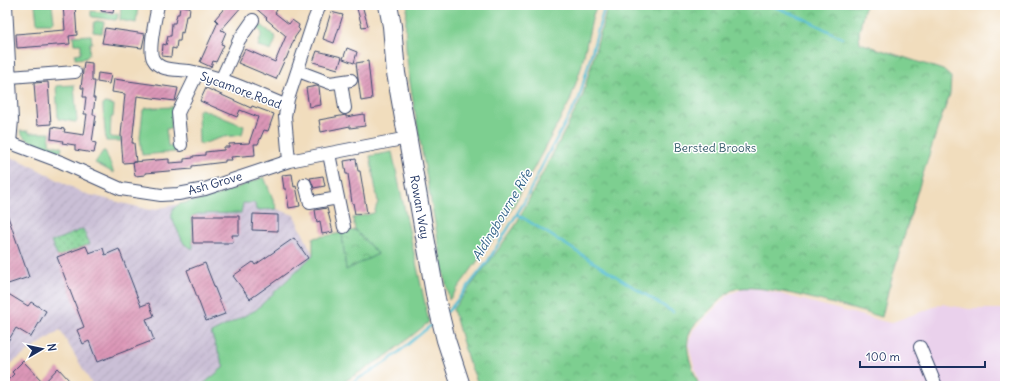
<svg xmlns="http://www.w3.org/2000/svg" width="1010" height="391" font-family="Delius,sans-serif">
	<defs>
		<pattern id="industrial-furrows" width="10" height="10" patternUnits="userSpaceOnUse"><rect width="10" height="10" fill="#cabfd6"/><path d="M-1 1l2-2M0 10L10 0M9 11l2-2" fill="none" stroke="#ada4ba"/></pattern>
		<pattern id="park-crowns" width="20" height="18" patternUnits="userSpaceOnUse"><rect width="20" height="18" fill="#7dcf90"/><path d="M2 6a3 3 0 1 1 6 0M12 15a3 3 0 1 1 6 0" fill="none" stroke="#66a879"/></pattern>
		<pattern id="garden-dots" width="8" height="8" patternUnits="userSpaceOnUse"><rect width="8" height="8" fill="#7dcf90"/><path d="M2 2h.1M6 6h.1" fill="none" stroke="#66a879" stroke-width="1.8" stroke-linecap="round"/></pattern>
		<pattern id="building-hatch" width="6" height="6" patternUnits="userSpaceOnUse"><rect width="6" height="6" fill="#dc97b7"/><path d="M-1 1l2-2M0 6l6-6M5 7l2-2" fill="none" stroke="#b27c98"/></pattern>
	</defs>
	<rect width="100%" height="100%" fill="#fff"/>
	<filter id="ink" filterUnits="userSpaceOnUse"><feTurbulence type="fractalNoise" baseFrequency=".025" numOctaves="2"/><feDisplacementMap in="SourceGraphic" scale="8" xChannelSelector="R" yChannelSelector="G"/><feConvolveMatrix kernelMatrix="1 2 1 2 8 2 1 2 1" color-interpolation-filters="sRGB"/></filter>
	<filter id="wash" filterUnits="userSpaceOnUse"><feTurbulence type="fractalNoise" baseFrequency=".012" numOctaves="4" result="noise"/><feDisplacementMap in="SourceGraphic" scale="16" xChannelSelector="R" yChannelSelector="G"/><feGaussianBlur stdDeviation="0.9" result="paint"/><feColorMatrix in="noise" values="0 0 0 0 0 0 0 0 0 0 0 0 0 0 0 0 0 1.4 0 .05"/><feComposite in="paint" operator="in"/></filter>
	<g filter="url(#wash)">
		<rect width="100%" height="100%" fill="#f1ddbd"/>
		<!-- built -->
		<path fill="#ead1ec" d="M745 288 765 290 890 323 942 304 969 309H1005V386H700L690 352 689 341 693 330 729 294Z"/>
		<!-- industrial -->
		<path fill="url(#industrial-furrows)" d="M5 156 20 160 83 193 150 210 213 197 264 177 277 209 294 215 313 255 256 310 212 333 224 367 201 386H93L60 330 13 362 5 370Z"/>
		<!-- grass -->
		<path fill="#7dcf90" stroke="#4c7f77" d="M35 5H52L54 21 53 23H37Z
			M121 5H138L136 23 120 20Z
			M408 5H597L593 15 581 68 570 101 501 229 449 300C439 245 429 190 419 135 413 98 400 41 408 5Z
			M91 11 118 14 117 19 115 20 93 17 91 16Z
			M97 21 104 22 102 33 93 32 94 22Z
			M261 25 275 36 276 39 271 51 258 46 262 33 258 29Z
			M91 35 92 43H90L89 54 86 58 75 59V54L81 53V44H74L73 36Z
			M74 85 77 121 75 122 58 119 56 86Z
			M106 103 114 105 113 117H111L110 137 132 139 128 141H106L103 109V104Z
			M174 107 171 120V128L166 129 168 146H174L175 152 142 155 140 137 143 110 146 108Z
			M201 109 244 126 242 135 223 137 202 144 199 143 198 112 199 110Z
			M20 131H29V133H50L49 144 62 147 61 152C51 150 23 141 20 131Z
			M103 151H105L106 153 114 173 95 163Z
			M392 152 429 322 389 354 337 386H201L224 367 211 333 256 310 313 255V238L342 233 346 269 378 254 355 230 353 218 374 213 378 202 370 156Z
			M264 177 277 209 256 210 255 203H243L241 213 198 214 192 216 193 249 184 244 172 219C171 212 173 207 180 204L213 197Z"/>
		<!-- park -->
		<path fill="url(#park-crowns)" stroke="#4c7f77" d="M608 5H865L859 33 860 43 943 70 951 77 950 94 938 127 916 196 888 291 882 317C854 310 755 279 732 290 725 294 714 306 708 312 702 318 694 324 691 330 682 348 693 369 699 386H479L468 360 453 309 490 261 515 226 582 98Z
			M355 230 378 254 346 270 342 233Z"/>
		<!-- garden -->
		<path fill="url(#garden-dots)" stroke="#4c7f77" d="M83 229 90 244 58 257 51 242Z"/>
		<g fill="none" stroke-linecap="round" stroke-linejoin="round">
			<!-- stream -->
			<path stroke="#55bed3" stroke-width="2.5" d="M770 5 805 19 842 38
				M517 214 673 312
				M447 312 451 308 488 261 523 204 547 156 579 98 605 5
				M346 386 388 361 435 322"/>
		</g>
		<g id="blocks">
			<!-- building -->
			<path fill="url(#building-hatch)" d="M63 5H75L77 35 69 36 70 44 17 48 16 34 65 30Z
				M102 5H114L113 13 101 11Z
				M227 5H243L221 30 226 32 221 44 224 45 216 62 213 61 211 67 200 62 218 22 215 19Z
				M252 5H271L277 10 275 13 289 24 292 20 299 25 298 28 300 30 295 37 286 59H285L276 79 238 63 245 49 275 62 286 36 266 19 267 18Z
				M356 5H362L368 26 362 27Z
				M180 6 190 7 189 16H186L183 33 181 32 180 41H177L176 49 172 48 171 57 162 56 163 44 166 45 168 36H171L172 23H175L177 14H179Z
				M331 12 343 15 334 43 323 39Z
				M105 28 145 34 142 48 102 43Z
				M347 48 357 52 354 63 343 59Z
				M317 51 342 57 338 69 313 62Z
				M368 61 372 99 361 101 356 63Z
				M84 62 92 63V81H95L93 98H95L93 115H96L92 142 96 143 94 153 75 150V145L62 143 63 141 51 139 52 127 65 129 64 132 84 135 87 114H84L86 97H83L84 88H81Z
				M98 73 111 75 109 84 97 82Z
				M114 79 178 88 175 101 137 96 132 143H134L136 162 123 163 121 135 125 94 112 92Z
				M48 82 51 124 37 125 34 83Z
				M317 86 319 87 321 105 309 107 306 88Z
				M206 88 251 108 252 106 274 114 268 131 264 130 258 144H254L255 155 231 157 232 160H225V162L192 166V169L145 173V175L135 176 133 162 169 159V163L184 162V159L193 158V156L205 155V152L224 150V147H229V144L249 143 258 117 240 110 237 117 200 101Z
				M364 114 365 126 350 128V126L321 132 319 120 346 115V117Z
				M356 159 358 171H360L367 213 355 214 353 203H352L348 174H346L344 161Z
				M292 174 294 187 296 186 300 206 289 208 286 189H284L282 175Z
				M323 176 325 186 314 188 310 178Z
				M327 208 333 232 322 234 320 221 317 222 315 210Z
				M6 211 29 277 5 285V212Z
				M253 214 278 215V231L252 230Z
				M192 216H239V235H232L233 243H193Z
				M294 238 308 258 250 299 233 276 253 262 255 265Z
				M86 246 89 253 103 248 105 255 119 249 141 306 149 303 154 316 146 319 154 340 97 362 89 341 83 344 77 330 84 327 57 257Z
				M205 263 225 314 206 321 187 270Z
				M5 292 28 306 31 302 46 311 31 337 16 328 5 346Z
				M23 361 44 383 58 368 69 380 63 386H10L6 382 14 374 12 372Z"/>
		</g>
	</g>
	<g filter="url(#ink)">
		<use href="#blocks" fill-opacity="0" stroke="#3b496c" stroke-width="1"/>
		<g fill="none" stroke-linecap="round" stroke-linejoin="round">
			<defs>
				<path id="minor" d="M6 5 12 120 10 143
					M158 5C156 16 148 50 153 59 160 72 177 69 189 71 223 77 255 93 287 106
					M298 71 330 83 351 80
					M10 77 75 72
					M221 80 239 40 253 20
					M341 82 345 108
					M5 141 61 162 121 189 161 195 178 194 205 189 289 161 408 138
					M181 145 178 113 197 74
					M329 154 344 227
					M289 161 285 116 288 99 314 20 320 5
					M305 184 310 203 338 198
					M920 347 936 386"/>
				<path id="highway" d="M388 5 392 26 396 73 436 299 446 340 461 386"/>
			</defs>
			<!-- minor casing -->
			<use href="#minor" stroke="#3b496c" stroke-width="14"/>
			<!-- highway casing -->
			<use href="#highway" stroke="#3b496c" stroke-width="20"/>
			<!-- minor -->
			<use href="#minor" stroke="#fff" stroke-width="12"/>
			<!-- highway -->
			<use href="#highway" stroke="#fff" stroke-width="18"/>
		</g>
	</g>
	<g text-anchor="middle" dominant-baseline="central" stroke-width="3" stroke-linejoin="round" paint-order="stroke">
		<!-- street labels -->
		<g font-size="12" fill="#1b2f5e" stroke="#fff">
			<text transform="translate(241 90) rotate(20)">Sycamore Road</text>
			<text transform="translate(215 183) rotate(-16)">Ash Grove</text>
			<text transform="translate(420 207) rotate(80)">Rowan Way</text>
		</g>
		<!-- park labels -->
		<g font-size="12" fill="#385f6d" stroke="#fff">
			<text x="715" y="147">Bersted Brooks</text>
		</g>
		<!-- water labels -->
		<g font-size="13" font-style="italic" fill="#2f6187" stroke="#fff">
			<text transform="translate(502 215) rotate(-59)">Aldingbourne Rife</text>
		</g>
	</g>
	<!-- margin -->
	<rect width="1010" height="391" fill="none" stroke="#fff" stroke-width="20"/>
	<!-- north arrow -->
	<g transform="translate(42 349) rotate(81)" stroke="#ffffff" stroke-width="3" paint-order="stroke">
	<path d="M0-3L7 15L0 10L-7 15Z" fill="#1b2f5e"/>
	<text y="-6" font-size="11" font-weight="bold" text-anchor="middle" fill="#1b2f5e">N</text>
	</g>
	<!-- scale -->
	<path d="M860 361v6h125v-6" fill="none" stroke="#1b2f5e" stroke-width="2"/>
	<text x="866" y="361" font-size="12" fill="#1b2f5e" stroke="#ffffff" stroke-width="3" paint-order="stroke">100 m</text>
</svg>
